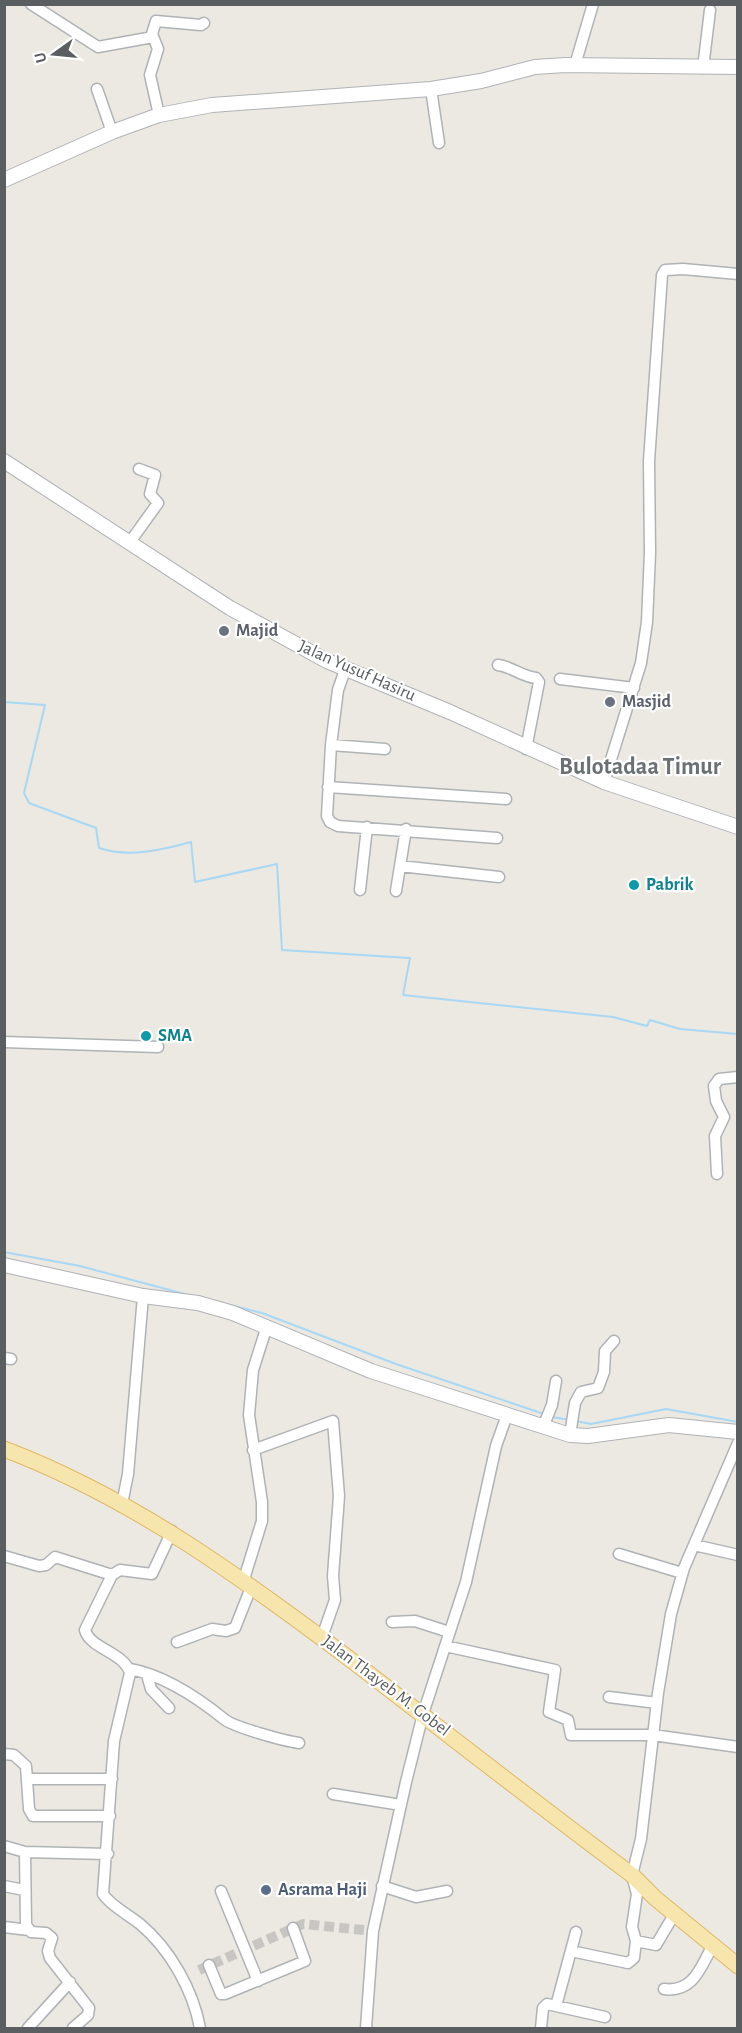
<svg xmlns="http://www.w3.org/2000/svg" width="742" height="2033" font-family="'Alegreya Sans',sans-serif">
	<rect width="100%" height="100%" fill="#ebe9e2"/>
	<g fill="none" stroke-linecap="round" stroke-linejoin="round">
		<!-- stream -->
		<path stroke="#a8d8f5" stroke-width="2" d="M4 702 45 705 24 793 29 803 96 828 99 848C128 858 162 850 191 842L195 882 277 864 282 950 410 958 403 995 613 1017 647 1026 650 1020 680 1029 738 1034
			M4 1252 80 1266 192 1296
			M226 1304 262 1313 396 1364 544 1414
			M552 1417 570 1420
			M576 1421 591 1424 666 1409 738 1422"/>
		<!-- street-tunnel -->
		<path stroke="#c7c6c2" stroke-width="10" stroke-dasharray="10 5" stroke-linecap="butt" d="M199 1970 303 1924 373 1931"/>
		<defs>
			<path id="street" d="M31 4 98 47 153 37
				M575 65 593 4
				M703 68 710 10
				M97 89 112 132
				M431 89 439 143
				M159 115 150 75 158 49 152 34 156 21 201 25 204 23
				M130 542 158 503 150 494 155 475 139 469
				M498 665C513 667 520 676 536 678L539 682 526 749
				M560 679 634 688
				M331 745 338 690 345 670
				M385 749 331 745 327 816 330 822 338 826 497 838
				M604 782 641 663 647 622 650 553 649 461 662 275 665 270 683 269 738 274
				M328 787 506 799
				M400 866 499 877
				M360 890 367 827
				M396 891 406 829
				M4 1042 158 1047
				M717 1174 715 1136 724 1117 716 1101 714 1086 719 1079 738 1077
				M4 1358 11 1359
				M543 1427 552 1405 556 1381
				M570 1435 575 1403 581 1392 598 1388 604 1372 605 1351 614 1341
				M253 1450 333 1421 339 1496 333 1576 335 1600 322 1637
				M122 1504 128 1474 143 1296
				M694 1545 738 1555
				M619 1554 682 1573
				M4 1556 39 1566 46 1565 55 1557 112 1575 85 1630C90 1649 124 1652 130 1673L114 1741 103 1894C111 1906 129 1915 140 1924 170 1949 193 1990 200 2028
				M112 1575 120 1570 152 1574 172 1531
				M244 1579 262 1521V1502L249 1415 253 1370 267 1326
				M392 1622 415 1621 449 1632
				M177 1642 212 1629 226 1631 235 1628 252 1585
				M445 1646 555 1670 549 1712 568 1720 571 1735H653L738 1747
				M130 1669C163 1675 198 1698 224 1719 233 1727 285 1741 299 1743
				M147 1675 151 1689 169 1708
				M609 1697 657 1703
				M4 1754 14 1755 26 1766 29 1809 33 1816H110
				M27 1779H112
				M333 1794 401 1805
				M4 1846 25 1852 26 1925 31 1932 46 1933 52 1938 48 1951 50 1958 89 2008 88 2015 73 2028
				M25 1852 108 1854
				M4 1886 24 1890
				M382 1886 416 1897 447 1891
				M221 1891 258 1981
				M4 1927 29 1930
				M636 1941 656 1945 675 1913
				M571 1951 628 1963 634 1958 636 1941 632 1927 637 1894 632 1875 641 1839 658 1693 671 1614 684 1568 738 1443
				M209 1965 221 1994H225L305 1961 293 1928
				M664 1989C694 1993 701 1966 713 1945
				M556 2006 605 2017
				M28 2028 70 1982
				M366 2028 373 1931 406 1782 423 1714 466 1582 496 1446 507 1415
				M541 2028 543 2008 547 2004 556 2006 576 1932"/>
			<path id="secondary" d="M4 180 112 132 159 115 212 105 431 89 481 81 535 67 565 65 738 67
				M4 461 230 608 327 661 450 712 604 782 738 827
				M4 1265 143 1296 198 1303 233 1313 371 1371 570 1435 588 1436 669 1425 738 1432"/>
			<path id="primary" d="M4 1449C133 1498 242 1578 351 1660 445 1732 538 1805 632 1875L655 1898 738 1966"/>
		</defs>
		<!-- street casing -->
		<use href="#street" stroke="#afb3b6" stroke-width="13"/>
		<!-- secondary casing -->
		<use href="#secondary" stroke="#afb2b6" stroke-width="16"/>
		<!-- primary casing -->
		<use href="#primary" stroke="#e1b765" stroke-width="17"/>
		<!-- street -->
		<use href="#street" stroke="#fff" stroke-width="10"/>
		<!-- secondary -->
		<use href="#secondary" stroke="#fff" stroke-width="14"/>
		<!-- primary -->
		<use href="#primary" stroke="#f6e6ad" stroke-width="15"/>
	</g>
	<!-- markers -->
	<g fill="#6b7280" stroke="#fff" stroke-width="2">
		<circle cx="224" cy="631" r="6"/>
		<circle cx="610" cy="702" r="6"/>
	</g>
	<g fill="#0f9aa8" stroke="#fff" stroke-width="2">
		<circle cx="634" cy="885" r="6"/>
		<circle cx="146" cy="1036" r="6"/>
	</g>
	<circle fill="#5c6f8a" stroke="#fff" stroke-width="2" cx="266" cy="1890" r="6"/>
	<g text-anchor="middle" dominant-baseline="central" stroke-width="4.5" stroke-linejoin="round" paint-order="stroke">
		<!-- worship labels -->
		<g font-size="18" font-weight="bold" fill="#5b616d" stroke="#fff" text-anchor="start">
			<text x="236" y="631">Majid</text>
			<text x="622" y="702">Masjid</text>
		</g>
		<!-- street labels -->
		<g font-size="18" fill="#5a5e61" stroke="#fff">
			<text transform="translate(357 671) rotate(24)">Jalan Yusuf Hasiru</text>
			<text transform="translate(386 1686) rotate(37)">Jalan Thayeb M. Gobel</text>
		</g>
		<!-- culture labels -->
		<g font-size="18" font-weight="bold" fill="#0d838f" stroke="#fff" text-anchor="start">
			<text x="646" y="885">Pabrik</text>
			<text x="158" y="1036">SMA</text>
		</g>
		<!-- service labels -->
		<g font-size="18" font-weight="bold" fill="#4e5e75" stroke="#fff" text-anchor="start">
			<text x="278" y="1890">Asrama Haji</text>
		</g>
		<!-- district labels -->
		<g font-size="24" font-weight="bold" fill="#6b7073" stroke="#fff">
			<text x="640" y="767">Bulotadaa Timur</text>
		</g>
	</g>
	<!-- border -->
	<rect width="742" height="2033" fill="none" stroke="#5a5e61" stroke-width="12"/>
	<!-- north arrow -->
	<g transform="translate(54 54) rotate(255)" stroke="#ffffff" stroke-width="4.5" paint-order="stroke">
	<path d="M0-4.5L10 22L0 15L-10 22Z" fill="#5a5e61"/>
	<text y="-9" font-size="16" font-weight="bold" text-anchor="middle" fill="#5a5e61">U</text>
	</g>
</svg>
